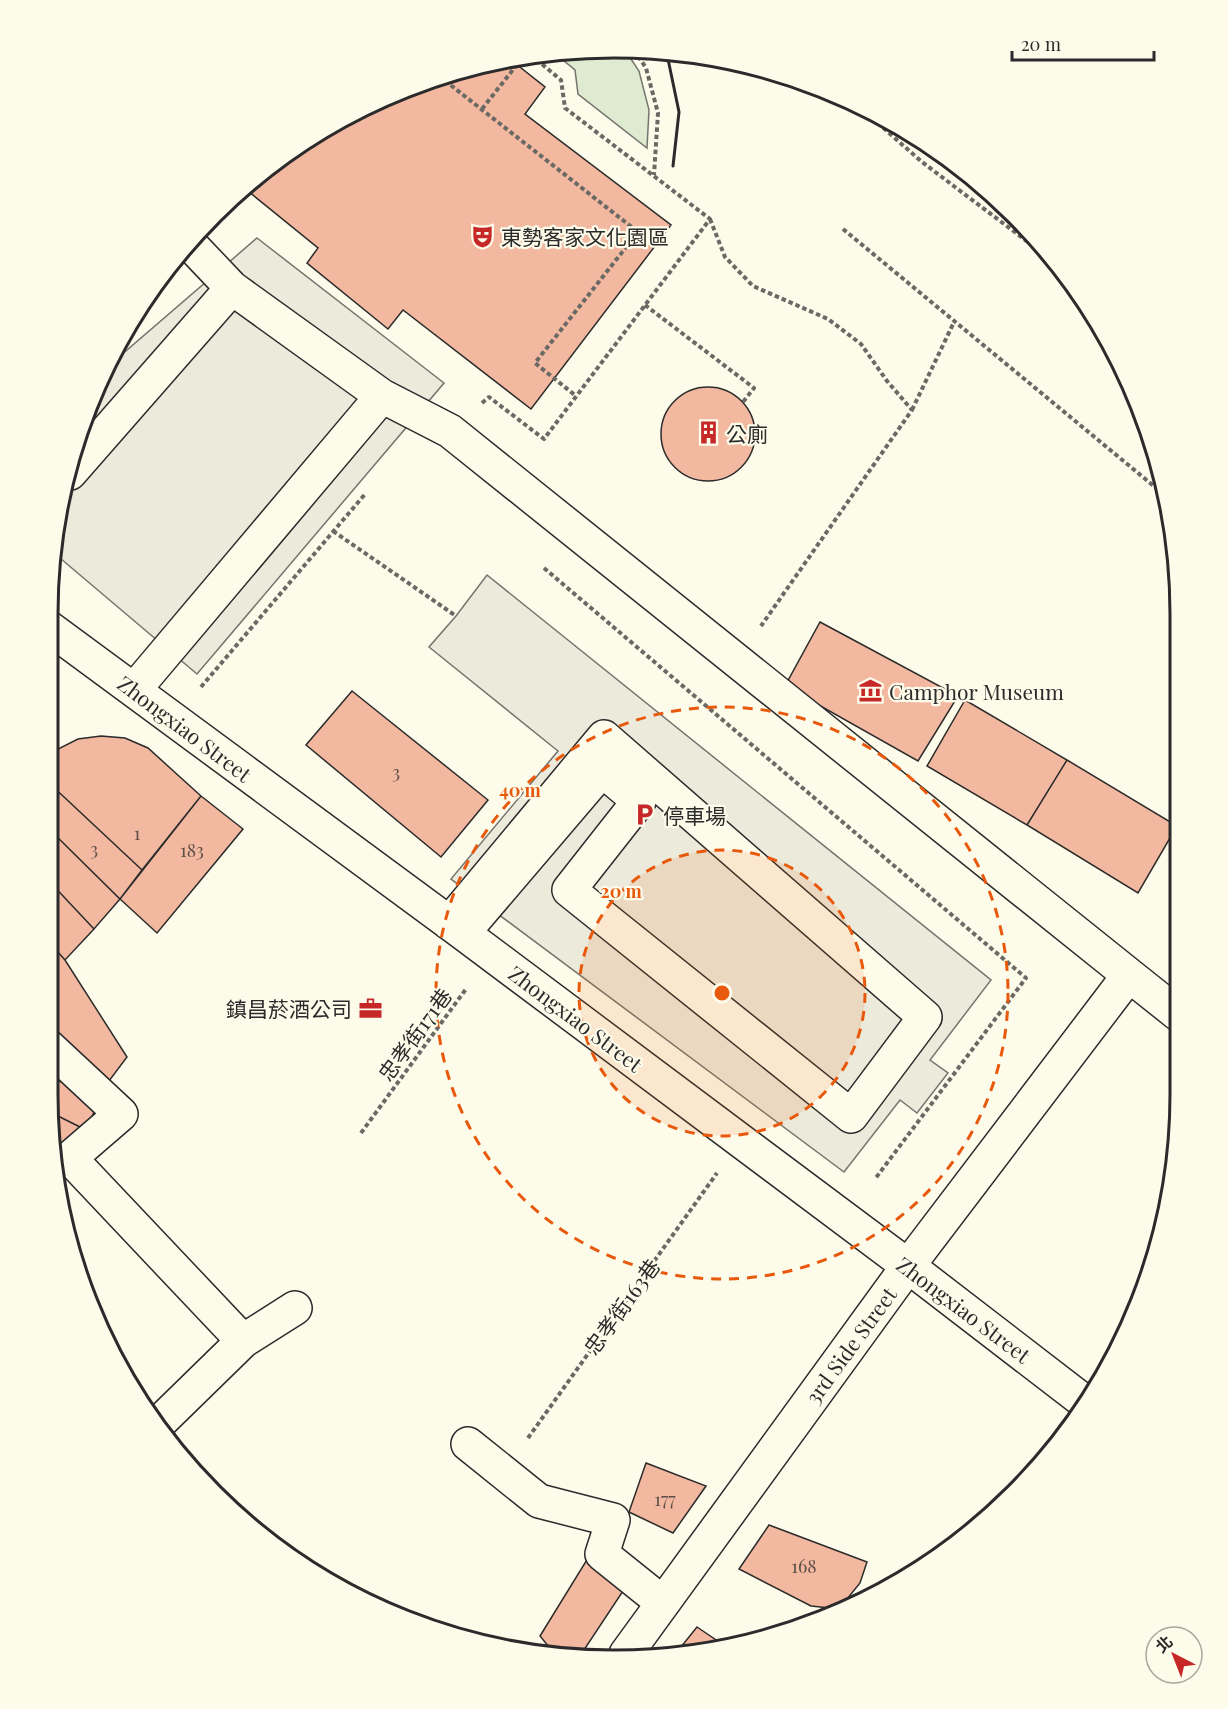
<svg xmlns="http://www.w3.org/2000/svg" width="1228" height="1709" font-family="'Playfair Display','Noto Sans TC',serif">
	<rect width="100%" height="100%" fill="#fdfbea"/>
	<!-- green -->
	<path fill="#deebd1" stroke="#74746e" stroke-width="1.5" d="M625 50 639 71 649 110 647 148 578 94 575 70 553 52Z"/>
	<!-- parking -->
	<path fill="#eceadb" stroke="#74746e" stroke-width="1.5" d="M257 238 444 383 197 674 54 553 59 503 112 363Z
		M487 575 991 980 930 1060 948 1073 917 1113 900 1100 844 1172 451 879 558 751 429 647 456 616Z"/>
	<!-- building -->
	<path fill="#f2b8a0" stroke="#2b2b2b" stroke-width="1.5" d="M511 60 545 87 525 114 671 225 531 409 403 310 388 329 307 263 318 248 243 187 331 124 432 78 467 70 470 72 473 69Z
		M661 434a47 47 0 1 1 94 0a47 47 0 1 1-94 0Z
		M820 622 958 696 918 761 785 686Z
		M352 691 488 800 441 857 306 745Z
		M965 700 1067 760 1027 825 927 766Z
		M101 736 125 738 148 748 201 796 142 870 48 782V759L56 750 78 739Z
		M1067 760 1177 826 1138 893 1027 825Z
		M48 782 142 870 120 899 48 828Z
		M201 796 243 829 157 933 120 899Z
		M48 828 120 899 94 929 48 880Z
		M48 880 94 929 65 960 48 941Z
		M48 941 65 960 127 1057 103 1089 75 1066 48 1025Z
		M48 1075 99 1101 86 1130 50 1112 48 1095Z
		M50 1112 86 1130 55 1152Z
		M646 1463 706 1486 673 1533 629 1512Z
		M769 1525 867 1562 860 1583 839 1609 811 1606 739 1569Z
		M588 1558 627 1585 582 1653 553 1652 540 1636Z
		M697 1627 725 1646 688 1656H680L676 1653Z"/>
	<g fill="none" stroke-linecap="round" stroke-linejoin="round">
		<defs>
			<path id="minor" d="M193 247 232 288 382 396 450 431 1129 975
				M70 473 232 288
				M48 627 463 933 908 1266 1086 1403
				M134 690 382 396
				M449 923 604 737 925 1017 851 1116 569 890 639 801 602 770 463 933
				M48 1046 121 1114 70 1158 243 1341
				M157 1425 243 1341 295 1308
				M468 1444 539 1501 613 1520 602 1554 663 1603
				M626 1654 908 1266 1129 975 1178 1014"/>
		</defs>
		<!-- minor casing -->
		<use href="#minor" stroke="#2b2b2b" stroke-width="36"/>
		<!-- path -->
		<path stroke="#6a6964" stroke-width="4" stroke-dasharray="4.5 3" stroke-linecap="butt" d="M634 50 646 68 658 113 654 175
			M439 76 638 232 535 363 576 396
			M855 103 922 162 1053 261
			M482 109 523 57
			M710 219 725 257 753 286 828 319 861 344 887 381 912 410 761 626
			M843 229 1161 492
			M645 305 754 388 743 402
			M482 403 489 397 544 439 710 219 565 108 561 80 531 55
			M912 410 954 322
			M333 531 456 616
			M544 568 1026 978 875 1179
			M201 687 366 493
			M361 1133 466 989
			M528 1438 717 1173"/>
		<!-- minor -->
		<use href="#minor" stroke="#fdfbea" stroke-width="33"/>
		<!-- wall -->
		<path stroke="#2b2b2b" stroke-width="3" d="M663 51 668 59 679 112 673 166"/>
	</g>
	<!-- distance rings -->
	<circle cx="722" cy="993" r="143" fill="#e8590c" fill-opacity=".12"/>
	<g fill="none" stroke="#e8590c" stroke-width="3" stroke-dasharray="10 8">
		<circle cx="722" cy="993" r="143"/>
		<circle cx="722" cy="993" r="286"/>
	</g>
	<!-- icons -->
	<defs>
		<symbol id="theatre-bare" viewBox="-9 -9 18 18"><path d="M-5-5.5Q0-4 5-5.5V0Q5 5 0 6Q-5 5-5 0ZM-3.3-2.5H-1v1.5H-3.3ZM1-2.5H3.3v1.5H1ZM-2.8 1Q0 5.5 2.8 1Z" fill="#c62828" stroke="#fdfbea" stroke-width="2.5" paint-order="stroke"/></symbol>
		<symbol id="building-bare" viewBox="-9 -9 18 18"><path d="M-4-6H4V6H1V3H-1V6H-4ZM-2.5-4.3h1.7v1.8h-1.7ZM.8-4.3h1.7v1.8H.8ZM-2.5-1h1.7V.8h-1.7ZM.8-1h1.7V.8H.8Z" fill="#c62828" stroke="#fdfbea" stroke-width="2.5" paint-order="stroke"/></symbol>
		<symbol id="museum-bare" viewBox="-9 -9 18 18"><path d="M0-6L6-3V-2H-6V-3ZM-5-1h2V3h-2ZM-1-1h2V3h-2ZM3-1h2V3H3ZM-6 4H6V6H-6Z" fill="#c62828" stroke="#fdfbea" stroke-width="2.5" paint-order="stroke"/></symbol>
		<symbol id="parking-bare" viewBox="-9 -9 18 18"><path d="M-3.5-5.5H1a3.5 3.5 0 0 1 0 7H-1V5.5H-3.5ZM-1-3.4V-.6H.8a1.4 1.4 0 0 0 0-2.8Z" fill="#c62828" stroke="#fdfbea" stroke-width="2.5" paint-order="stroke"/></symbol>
		<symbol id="office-bare" viewBox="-9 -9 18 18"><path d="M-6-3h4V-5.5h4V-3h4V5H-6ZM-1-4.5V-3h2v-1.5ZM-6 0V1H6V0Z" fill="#c62828" stroke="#fdfbea" stroke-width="2.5" paint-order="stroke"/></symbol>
	</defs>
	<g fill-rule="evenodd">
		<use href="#theatre-bare" x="466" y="220" width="33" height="33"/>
		<use href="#building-bare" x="692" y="416" width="33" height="33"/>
		<use href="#museum-bare" x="854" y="674" width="33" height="33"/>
		<use href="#parking-bare" x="628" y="798" width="33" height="33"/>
		<use href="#office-bare" x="354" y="992" width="33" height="33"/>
	</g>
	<g text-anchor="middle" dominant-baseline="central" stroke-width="4.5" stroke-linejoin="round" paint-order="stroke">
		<!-- number labels -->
		<g font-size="18" fill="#5d4e48">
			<text x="396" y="772">3</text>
			<text x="137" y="833">1</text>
			<text x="94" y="849">3</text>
			<text x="192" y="850">183</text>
			<text x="665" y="1499">177</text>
			<text x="804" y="1566">168</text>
		</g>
		<!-- poi labels -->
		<g font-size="21" fill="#2b2b2b" stroke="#fdfbea" text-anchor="start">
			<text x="501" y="236">東勢客家文化園區</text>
			<text x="726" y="433">公廁</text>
			<text x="889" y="691">Camphor Museum</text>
			<text x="663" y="815">停車場</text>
			<text x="352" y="1008" text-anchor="end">鎮昌菸酒公司</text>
		</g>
		<!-- street labels -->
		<g font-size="21" fill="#2b2b2b" stroke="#fdfbea">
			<text transform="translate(185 728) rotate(37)">Zhongxiao Street</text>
			<text transform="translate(576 1018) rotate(37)">Zhongxiao Street</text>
			<text transform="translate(414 1034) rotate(-54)">忠孝街171巷</text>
			<text transform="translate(621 1306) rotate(-54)">忠孝街163巷</text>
			<text transform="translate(964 1309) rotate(37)">Zhongxiao Street</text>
			<text transform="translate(850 1345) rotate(-54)">3rd Side Street</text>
		</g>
	</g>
	<!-- crop -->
	<path d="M0 0H1228V1709H0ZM614 58H614A556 556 0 0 1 1170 614V1094A556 556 0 0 1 614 1650H614A556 556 0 0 1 58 1094V614A556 556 0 0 1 614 58Z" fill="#fdfbea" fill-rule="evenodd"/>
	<path fill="none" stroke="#2b2b2b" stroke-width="3" d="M614 58H614A556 556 0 0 1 1170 614V1094A556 556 0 0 1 614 1650H614A556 556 0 0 1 58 1094V614A556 556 0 0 1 614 58Z"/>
	<circle cx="722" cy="993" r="9" fill="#e8590c" stroke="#fdfbea" stroke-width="3"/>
	<g font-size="18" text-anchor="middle" font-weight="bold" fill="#e8590c" stroke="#fdfbea" stroke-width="4.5" stroke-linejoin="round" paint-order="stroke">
		<text x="520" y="797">40 m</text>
		<text x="621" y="898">20 m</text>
	</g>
	<!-- north arrow -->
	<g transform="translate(1174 1655) rotate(318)"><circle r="28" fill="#fdfbea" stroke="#a9a89e" stroke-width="1.5"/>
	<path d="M0-4.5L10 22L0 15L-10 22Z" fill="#c62828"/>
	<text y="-9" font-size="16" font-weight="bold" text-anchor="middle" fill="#2b2b2b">北</text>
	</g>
	<!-- scale -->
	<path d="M1012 51v9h142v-9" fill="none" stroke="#2b2b2b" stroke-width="3"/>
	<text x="1021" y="51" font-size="18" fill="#2b2b2b" stroke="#fdfbea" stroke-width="4.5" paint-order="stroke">20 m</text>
</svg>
